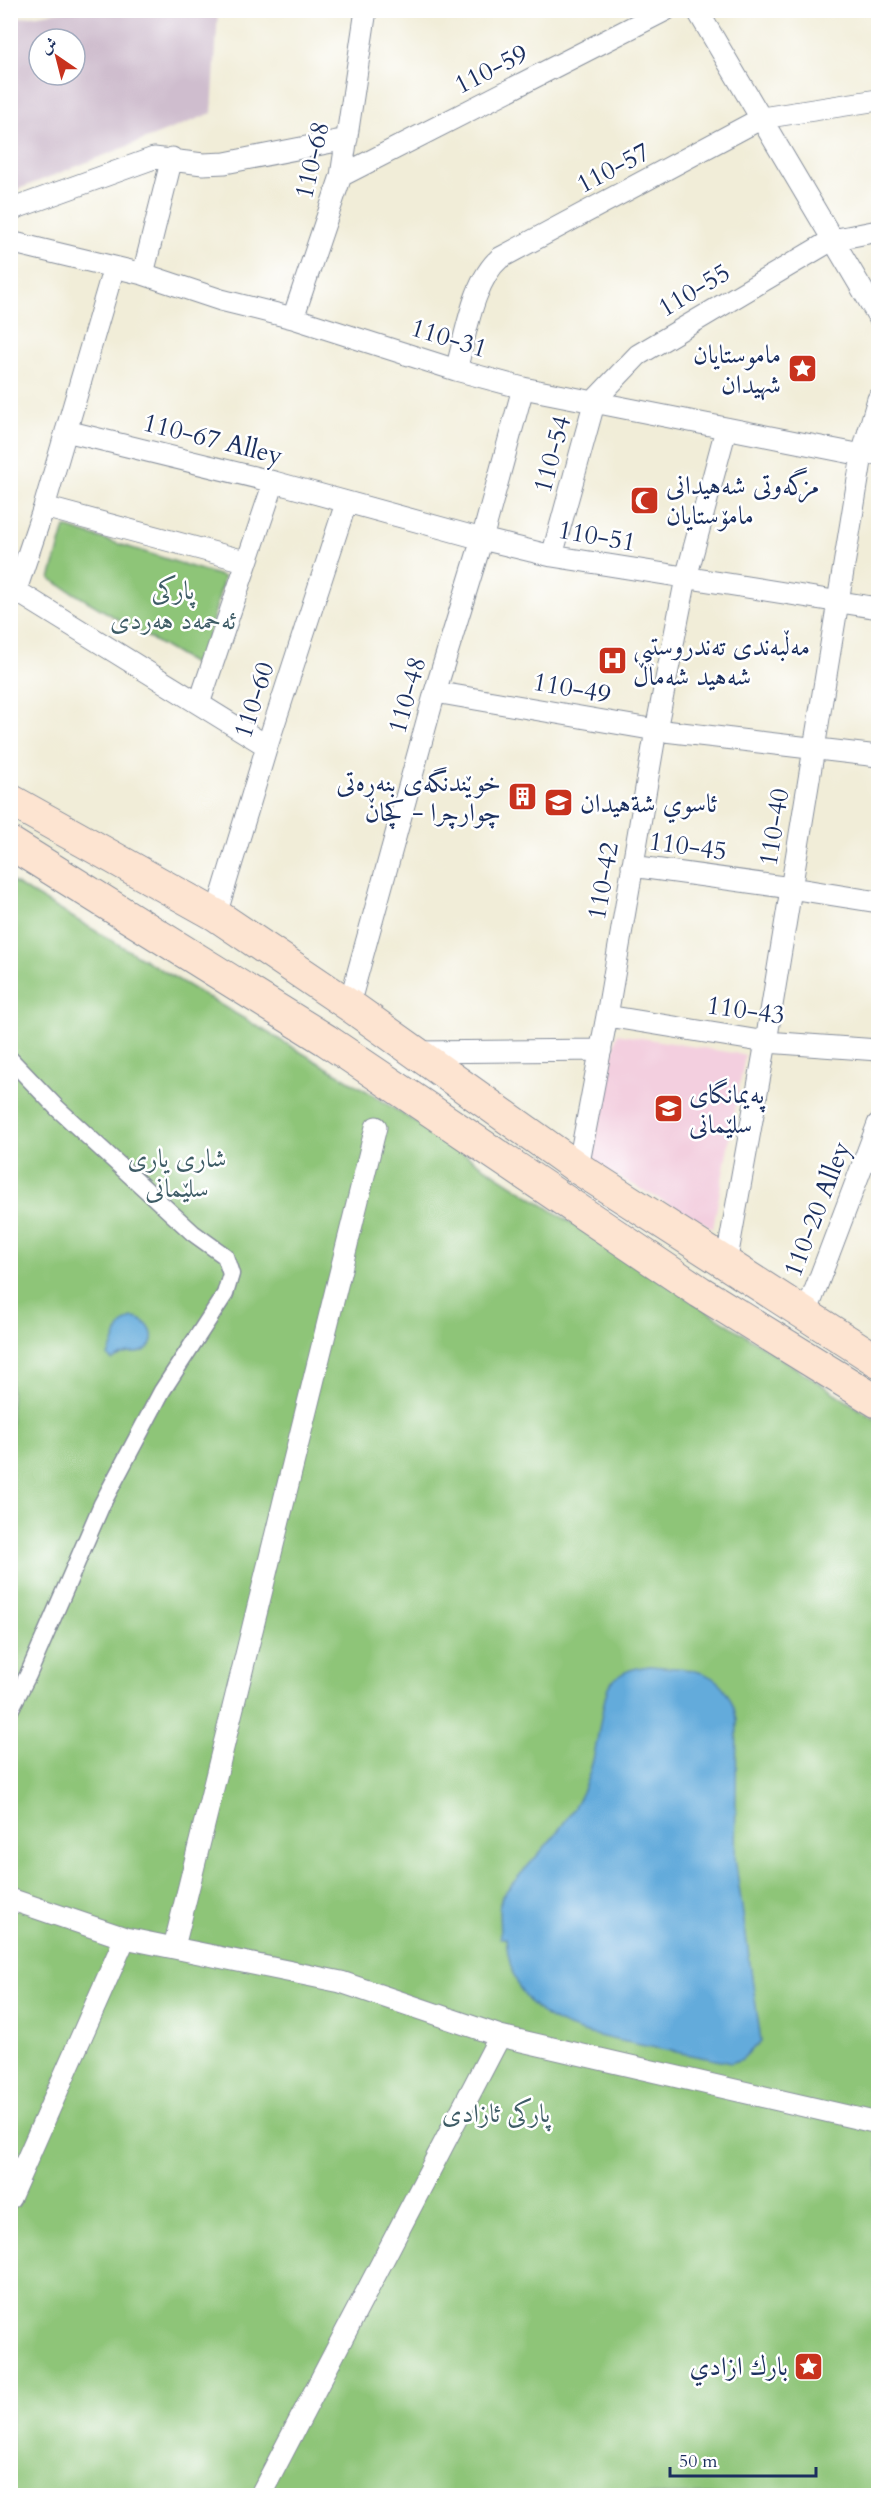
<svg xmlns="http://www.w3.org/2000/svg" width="889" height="2506" font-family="Cardo,Amiri,serif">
	<rect width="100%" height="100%" fill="#fff"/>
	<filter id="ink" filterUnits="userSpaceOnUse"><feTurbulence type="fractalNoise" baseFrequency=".0167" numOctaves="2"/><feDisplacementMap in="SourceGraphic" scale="12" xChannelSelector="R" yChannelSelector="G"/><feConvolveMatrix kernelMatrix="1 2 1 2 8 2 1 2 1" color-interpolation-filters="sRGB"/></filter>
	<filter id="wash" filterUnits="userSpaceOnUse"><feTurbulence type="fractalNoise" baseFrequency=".008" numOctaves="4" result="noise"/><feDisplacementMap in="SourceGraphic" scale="24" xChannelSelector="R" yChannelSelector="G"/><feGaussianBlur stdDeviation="1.35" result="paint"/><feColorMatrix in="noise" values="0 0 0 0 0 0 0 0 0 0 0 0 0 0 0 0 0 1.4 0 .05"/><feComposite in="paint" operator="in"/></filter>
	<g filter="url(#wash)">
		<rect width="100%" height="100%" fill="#f1edd8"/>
		<!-- built -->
		<path fill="#f3cfdf" d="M617 1034 745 1055 713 1228 591 1162Z"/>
		<!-- industrial -->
		<path fill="#cfbdce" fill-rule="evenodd" d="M65 11H218L212 113 11 192V19ZM39 39H75V75H39Z"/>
		<!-- green -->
		<path fill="#8ec578" stroke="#547a6b" stroke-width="1.5" d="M65 527 224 577 200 668 50 579Z
			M11 881 370 1093 878 1421V2495L11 2496Z"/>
		<!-- water -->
		<path fill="#64abdb" stroke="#406d9c" stroke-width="1.5" d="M132 1318C149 1318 161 1340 144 1351 138 1354 135 1353 130 1353 124 1353 117 1358 112 1360L108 1356C115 1342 116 1324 132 1318Z
			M650 1666C695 1670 726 1667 737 1720L735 1858 761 2041 742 2059 731 2063C698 2056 665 2050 631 2043 563 2029 513 2019 506 1938H500L499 1908 502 1896C530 1861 565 1831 583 1790 598 1757 598 1720 608 1687 618 1672 633 1668 650 1666Z"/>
	</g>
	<g filter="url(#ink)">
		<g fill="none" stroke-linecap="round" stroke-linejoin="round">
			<defs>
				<path id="pedestrian" d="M10 1059 57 1108 193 1233 225 1256 231 1274 225 1294 162 1391 102 1504 28 1675 10 1710"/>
				<path id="minor" d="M697 10 878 316
					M341 176 666 10
					M10 210 154 158 203 164 225 163 347 139
					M10 242 143 274 221 300 293 318 456 370 523 388 862 455 878 453
					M143 274 172 158
					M293 318 341 176 366 10
					M456 370C466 335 473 281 500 258L762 118 878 100
					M66 431 274 482 482 539 552 556 878 608
					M44 507 245 561
					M552 556 595 400 638 355 832 240 878 231
					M10 587 267 746
					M16 590 44 507 114 267
					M435 692 656 730 878 756
					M199 704 274 482
					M632 866 791 888 878 902
					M216 915 267 746 346 503
					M349 1005 435 692 482 539 523 388
					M607 1016 766 1042 878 1050
					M415 1052 601 1050
					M578 1168 607 1016 656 730 686 578 726 429
					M726 1264 766 1042 862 455 878 399
					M806 1314 878 1124
					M10 1899 125 1938 341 1982 500 2036 878 2123
					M174 1947 376 1127
					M10 2198 125 1938
					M260 2496 500 2036"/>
				<path id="secondary" d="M10 800 216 915 349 1005 578 1168 878 1361
					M10 843 326 1040 700 1292 878 1402"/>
			</defs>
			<!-- pedestrian casing -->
			<use href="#pedestrian" stroke="#868e9b" stroke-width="19"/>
			<!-- minor casing -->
			<use href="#minor" stroke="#868e9b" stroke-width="23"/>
			<!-- secondary casing -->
			<use href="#secondary" stroke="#868e9b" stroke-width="34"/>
			<!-- pedestrian -->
			<use href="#pedestrian" stroke="#fff" stroke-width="16"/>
			<!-- minor -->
			<use href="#minor" stroke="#fff" stroke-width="21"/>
			<!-- secondary -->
			<use href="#secondary" stroke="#fde4d1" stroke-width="32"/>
		</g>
	</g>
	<!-- icons -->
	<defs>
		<symbol id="sight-square" viewBox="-11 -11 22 22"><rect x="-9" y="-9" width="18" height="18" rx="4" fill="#c8321e" stroke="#fff"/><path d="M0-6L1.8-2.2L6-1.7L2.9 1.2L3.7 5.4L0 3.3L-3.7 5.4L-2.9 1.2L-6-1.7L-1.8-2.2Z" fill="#fff"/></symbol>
		<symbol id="mosque-square" viewBox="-11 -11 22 22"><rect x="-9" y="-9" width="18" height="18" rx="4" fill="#c8321e" stroke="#fff"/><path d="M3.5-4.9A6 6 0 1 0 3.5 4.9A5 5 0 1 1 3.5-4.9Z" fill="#fff"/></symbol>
		<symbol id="hospital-square" viewBox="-11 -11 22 22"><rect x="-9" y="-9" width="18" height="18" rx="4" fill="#c8321e" stroke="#fff"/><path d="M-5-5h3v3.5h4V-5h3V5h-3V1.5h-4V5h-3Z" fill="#fff"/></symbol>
		<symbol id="building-square" viewBox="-11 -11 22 22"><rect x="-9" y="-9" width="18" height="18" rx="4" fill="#c8321e" stroke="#fff"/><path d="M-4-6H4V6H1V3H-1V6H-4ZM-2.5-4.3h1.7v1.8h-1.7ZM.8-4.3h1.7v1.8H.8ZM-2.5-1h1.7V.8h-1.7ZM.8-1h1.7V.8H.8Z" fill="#fff"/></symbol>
		<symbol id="school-square" viewBox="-11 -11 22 22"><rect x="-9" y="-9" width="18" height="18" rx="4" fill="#c8321e" stroke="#fff"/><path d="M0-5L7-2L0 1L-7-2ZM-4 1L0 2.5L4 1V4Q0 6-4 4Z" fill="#fff"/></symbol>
		<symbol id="university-square" viewBox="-11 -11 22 22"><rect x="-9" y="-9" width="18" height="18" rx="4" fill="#c8321e" stroke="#fff"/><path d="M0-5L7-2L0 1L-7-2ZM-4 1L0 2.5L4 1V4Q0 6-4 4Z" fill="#fff"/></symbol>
	</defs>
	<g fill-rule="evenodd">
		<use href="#sight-square" x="786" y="352" width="33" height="33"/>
		<use href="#mosque-square" x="628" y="484" width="33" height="33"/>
		<use href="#hospital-square" x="596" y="644" width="33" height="33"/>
		<use href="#building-square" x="506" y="780" width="33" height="33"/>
		<use href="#school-square" x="542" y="786" width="33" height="33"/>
		<use href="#university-square" x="652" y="1092" width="33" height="33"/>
		<use href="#sight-square" x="792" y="2350" width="33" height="33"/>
	</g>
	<g text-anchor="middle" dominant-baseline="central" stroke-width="5" stroke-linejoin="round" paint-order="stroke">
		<!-- street labels -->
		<g font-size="26" fill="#1b2f5e" stroke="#fff">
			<text transform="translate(491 69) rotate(-27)">110-59</text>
			<text transform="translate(312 160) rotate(-77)">110-68</text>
			<text transform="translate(613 168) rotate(-28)">110-57</text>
			<text transform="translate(694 290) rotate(-31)">110-55</text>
			<text transform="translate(449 338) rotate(17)">110-31</text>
			<text transform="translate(213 439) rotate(14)">110-67 Alley</text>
			<text transform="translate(552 454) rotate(-75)">110-54</text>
			<text transform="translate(597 536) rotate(10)">110-51</text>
			<text transform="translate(572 688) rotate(10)">110-49</text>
			<text transform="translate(407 695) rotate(-74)">110-48</text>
			<text transform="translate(254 700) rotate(-72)">110-60</text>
			<text transform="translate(774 827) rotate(-81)">110-40</text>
			<text transform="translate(688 846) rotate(8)">110-45</text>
			<text transform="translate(603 881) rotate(-80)">110-42</text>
			<text transform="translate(746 1010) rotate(8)">110-43</text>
			<text transform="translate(817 1209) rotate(-69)">110-20 Alley</text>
		</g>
		<!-- poi labels -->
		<g font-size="26" fill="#1b2f5e" stroke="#fff" text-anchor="start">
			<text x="781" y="354" text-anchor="end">ماموستايان<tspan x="781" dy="30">شهيدان</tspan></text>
			<text x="666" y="485">مزگەوتی شەهیدانی<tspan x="666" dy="30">مامۆستایان</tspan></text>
			<text x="633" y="646">مەڵبەندی تەندروستیی<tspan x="633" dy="30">شەهید شەماڵ</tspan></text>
			<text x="501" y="782" text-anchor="end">خوێندنگەی بنەڕەتی<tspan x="501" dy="30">چوارچرا - کچان</tspan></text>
			<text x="580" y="803">ئاسوي شةهيدان</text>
			<text x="689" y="1094">پەیمانگای<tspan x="689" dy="30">سلێمانی</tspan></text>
			<text x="788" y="2366" text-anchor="end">بارك ازادي</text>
		</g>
		<!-- park labels -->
		<g font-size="26" fill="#3e5c66" stroke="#fff">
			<text x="173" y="590">پارکی<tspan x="173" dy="30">ئەحمەد هەردی</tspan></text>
			<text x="177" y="1158">شاری یاری<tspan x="177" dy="30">سلێمانی</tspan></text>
			<text x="496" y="2113">پارکی ئازادی</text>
		</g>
	</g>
	<!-- margin -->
	<rect width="889" height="2506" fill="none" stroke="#fff" stroke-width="36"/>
	<!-- north arrow -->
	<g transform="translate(57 57) rotate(325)"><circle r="28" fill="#ffffff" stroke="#a4acbf" stroke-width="1.5"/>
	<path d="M0-4.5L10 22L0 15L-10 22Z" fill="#c8321e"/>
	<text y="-9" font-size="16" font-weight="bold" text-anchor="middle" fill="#1b2f5e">ش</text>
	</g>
	<!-- scale -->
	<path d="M670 2467v9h146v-9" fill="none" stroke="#1b2f5e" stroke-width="3"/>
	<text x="679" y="2467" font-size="18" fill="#1b2f5e" stroke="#ffffff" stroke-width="4.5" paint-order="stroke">50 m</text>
</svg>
